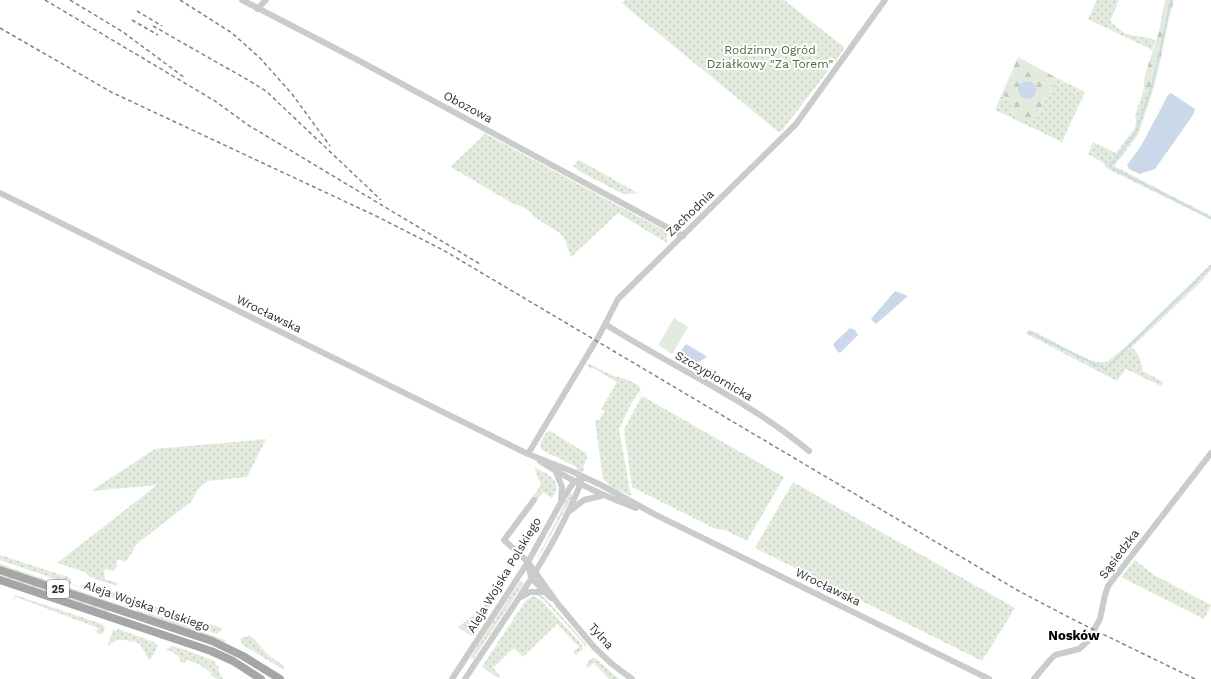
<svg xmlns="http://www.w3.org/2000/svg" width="1211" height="679" font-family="'Work Sans',sans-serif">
	<defs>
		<pattern id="green-dots" width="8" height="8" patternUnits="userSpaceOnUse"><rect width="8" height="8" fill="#e2ebdd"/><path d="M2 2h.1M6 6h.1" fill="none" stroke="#c2cabe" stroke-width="1.8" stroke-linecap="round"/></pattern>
		<pattern id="forest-firs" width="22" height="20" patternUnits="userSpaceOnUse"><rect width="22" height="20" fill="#e2ebdd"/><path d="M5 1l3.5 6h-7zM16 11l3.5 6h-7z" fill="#c2cabe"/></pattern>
	</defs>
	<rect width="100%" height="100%" fill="#fff"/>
	<!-- green -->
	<path fill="url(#green-dots)" d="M625 0H784L844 47V49L834 63 832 62 830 65V68L780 133 636 15 622 3Z
		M1097 0H1119L1110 21C1117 28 1125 35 1136 36 1143 37 1148 37 1155 40L1152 50 1088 19Z
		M1057 78 1085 92 1062 142 995 110 1002 94 1013 102 1010 112 1036 117Z
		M1153 90 1138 135 1114 166 1211 216V220L1108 169 1102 162 1088 154 1093 142 1116 153 1135 128 1136 120 1135 115 1143 92Z
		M484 133 667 232V243L618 213 571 257 565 240 560 233 534 217 529 211 521 206 514 204 451 167 452 165 481 138Z
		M579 160 638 193 623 194 581 172 573 166Z
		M1211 264V270L1202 281 1132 347 1139 356 1143 371 1163 382 1161 386 1126 369 1117 381 1025 333 1029 330 1033 331 1069 350 1090 360 1097 362H1107L1124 348Z
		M587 364H589C596 367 604 372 612 375 622 379 635 380 641 389L631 404 619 429 631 496 611 487 603 479 595 420H599L605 411 601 409 617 382 593 368 590 369Z
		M642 396 784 477 747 541 725 530 716 529 632 487 624 429Z
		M550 431 586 453 587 458 583 468 584 469 582 473 576 470 577 467 542 450C538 444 543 438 547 432Z
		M266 439 247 477 208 481 199 488 191 502 139 542 134 548 132 554H130L128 559 125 562 118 559 116 564 117 565V568H115L113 571 105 569 104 574 105 576V579L118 583 117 586 90 577 85 572 57 563 157 485 91 491 155 449Z
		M534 467C543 472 556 476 557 488L552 498 543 492 536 501 532 498 541 485Z
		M793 482 1015 608 982 661 755 548Z
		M570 493 573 495 537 560V559Z
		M0 555 68 577 71 580V584L81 587 84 584H88L84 589 0 560Z
		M516 555 497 587 501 590 471 636 458 627 483 608 490 597 487 595 493 585 496 586Z
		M1135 560 1154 575 1211 605 1204 619 1121 577Z
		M0 564 130 608V610L0 566Z
		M0 573 107 610 108 611 107 612 0 577Z
		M520 581 524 583 474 658 471 659V656Z
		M90 585 130 598 129 603H128L86 589Z
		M15 595 102 624 105 627 102 635 96 632 98 628 16 597 14 600Z
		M536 595H541L546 599 586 644V649L583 643 544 600Z
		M533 596 536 597 543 602 581 644 583 649 576 655 573 652 579 647 557 624 523 657 514 648 493 668 501 677 498 678 482 667 526 600Z
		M134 600 222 628 221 631 216 634 179 619 133 605Z
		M137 610 173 621 227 641 222 642 136 612Z
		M118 629 154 642 158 646 151 659 149 660 148 658 140 644 133 641V642C119 638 118 638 107 647L113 630 116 631Z
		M248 635C258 640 261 649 269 655 274 660 280 662 284 667V670L243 645 240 639 243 637H248Z
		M172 646 186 650 214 661 216 665 219 667V673L223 679H217L210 675 212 673 200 665 187 660 185 663 181 662 178 656 169 650 166 651 165 648 168 649 170 647Z
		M593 658 597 660 619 679H609L594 663 588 668 586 665 590 659Z"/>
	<!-- forest -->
	<path fill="url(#forest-firs)" d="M1165 0H1174C1165 30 1162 60 1153 90L1143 92 1145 75 1159 31Z
		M1018 57 1057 78 1036 117 1024 120 1010 112 1013 102 1002 94Z"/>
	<!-- pitch -->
	<path fill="#e2ebdd" d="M674 318 688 327 672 354 658 345Z"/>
	<!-- water -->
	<path fill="#cad8ea" d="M1018 90a9 9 0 1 1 18 0a9 9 0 1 1-18 0Z
		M1171 93 1195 109 1193 115 1155 169 1140 174 1129 169 1127 165 1141 146 1168 95Z
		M895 291 908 296 876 324 871 319Z
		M850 328 855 330 858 335 840 353 838 352 833 345 834 343Z
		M686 344 706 356 707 357 697 363 681 354 680 352Z"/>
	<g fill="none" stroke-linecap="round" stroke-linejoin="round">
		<!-- stream -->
		<path stroke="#cad8ea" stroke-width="1.5" d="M1171 0 1161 47 1152 86 1135 134 1110 165 1112 168 1211 218
			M1029 332 1105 369 1211 267"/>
		<!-- minor -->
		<path stroke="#cbcbcb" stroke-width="6" d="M242 0 354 58 683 236
			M257 9 266 0
			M0 193 528 454 571 471 601 485 656 515 989 679
			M605 324C672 367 747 399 809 451
			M528 454 600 334 618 299 796 124 885 0
			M540 461C570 481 602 495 636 508
			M556 472 562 487 561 499
			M534 500 504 540 528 562 558 604 594 647 612 664 632 679
			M571 510 584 500 601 496
			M528 562 531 578 551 598
			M519 598 530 592H544
			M452 679 528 562 560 504 569 489 574 482 583 477
			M465 679C506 616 557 548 583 477
			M1034 679 1049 661 1055 655 1079 649 1088 641 1100 619 1105 595 1108 586 1211 453"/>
		<!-- major -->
		<path stroke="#a6a6a6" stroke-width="8" d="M0 570 212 641 243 656 280 679
			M0 580 211 651 233 661 261 679"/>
		<!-- rail -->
		<path stroke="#838383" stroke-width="1.5" stroke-dasharray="4 3" stroke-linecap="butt" d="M45 0 215 101 248 125 480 264
			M70 0 123 32 185 78
			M180 0 232 33 260 58 292 94 330 146
			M137 11 162 26
			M132 20 158 35
			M153 26 248 80 266 91 381 200
			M0 28 111 92 376 216 443 250 1017 590 1076 621 1195 679"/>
	</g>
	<g text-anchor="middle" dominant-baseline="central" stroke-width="4" stroke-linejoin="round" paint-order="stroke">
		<!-- shield labels -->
		<rect fill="#fff" stroke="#6d6d6d" stroke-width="1" x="47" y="580" width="22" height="18" rx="3"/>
		<g font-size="11" font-weight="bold" fill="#2e2e2e">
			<text x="58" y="589">25</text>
		</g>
		<!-- park labels -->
		<g font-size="12" fill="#4b673e" stroke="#fff">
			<text x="770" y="50">Rodzinny Ogród<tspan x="770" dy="14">Działkowy "Za Torem"</tspan></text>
		</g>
		<!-- street labels -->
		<g font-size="12" fill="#2e2e2e" stroke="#fff">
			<text transform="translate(468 107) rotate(28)">Obozowa</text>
			<text transform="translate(690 213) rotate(-44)">Zachodnia</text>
			<text transform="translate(269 314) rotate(26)">Wrocławska</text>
			<text transform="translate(714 376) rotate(30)">Szczypiornicka</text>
			<text transform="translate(1119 554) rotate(-53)">Sąsiedzka</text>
			<text transform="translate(504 575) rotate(-59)">Aleja Wojska Polskiego</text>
			<text transform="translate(828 587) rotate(26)">Wrocławska</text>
			<text transform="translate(147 606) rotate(19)">Aleja Wojska Polskiego</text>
			<text transform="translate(601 636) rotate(48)">Tylna</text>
		</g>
		<!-- neighbourhood labels -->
		<g font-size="13" font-weight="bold" fill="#000" stroke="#fff">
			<text x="1074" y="635">Nosków</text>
		</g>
	</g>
</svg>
